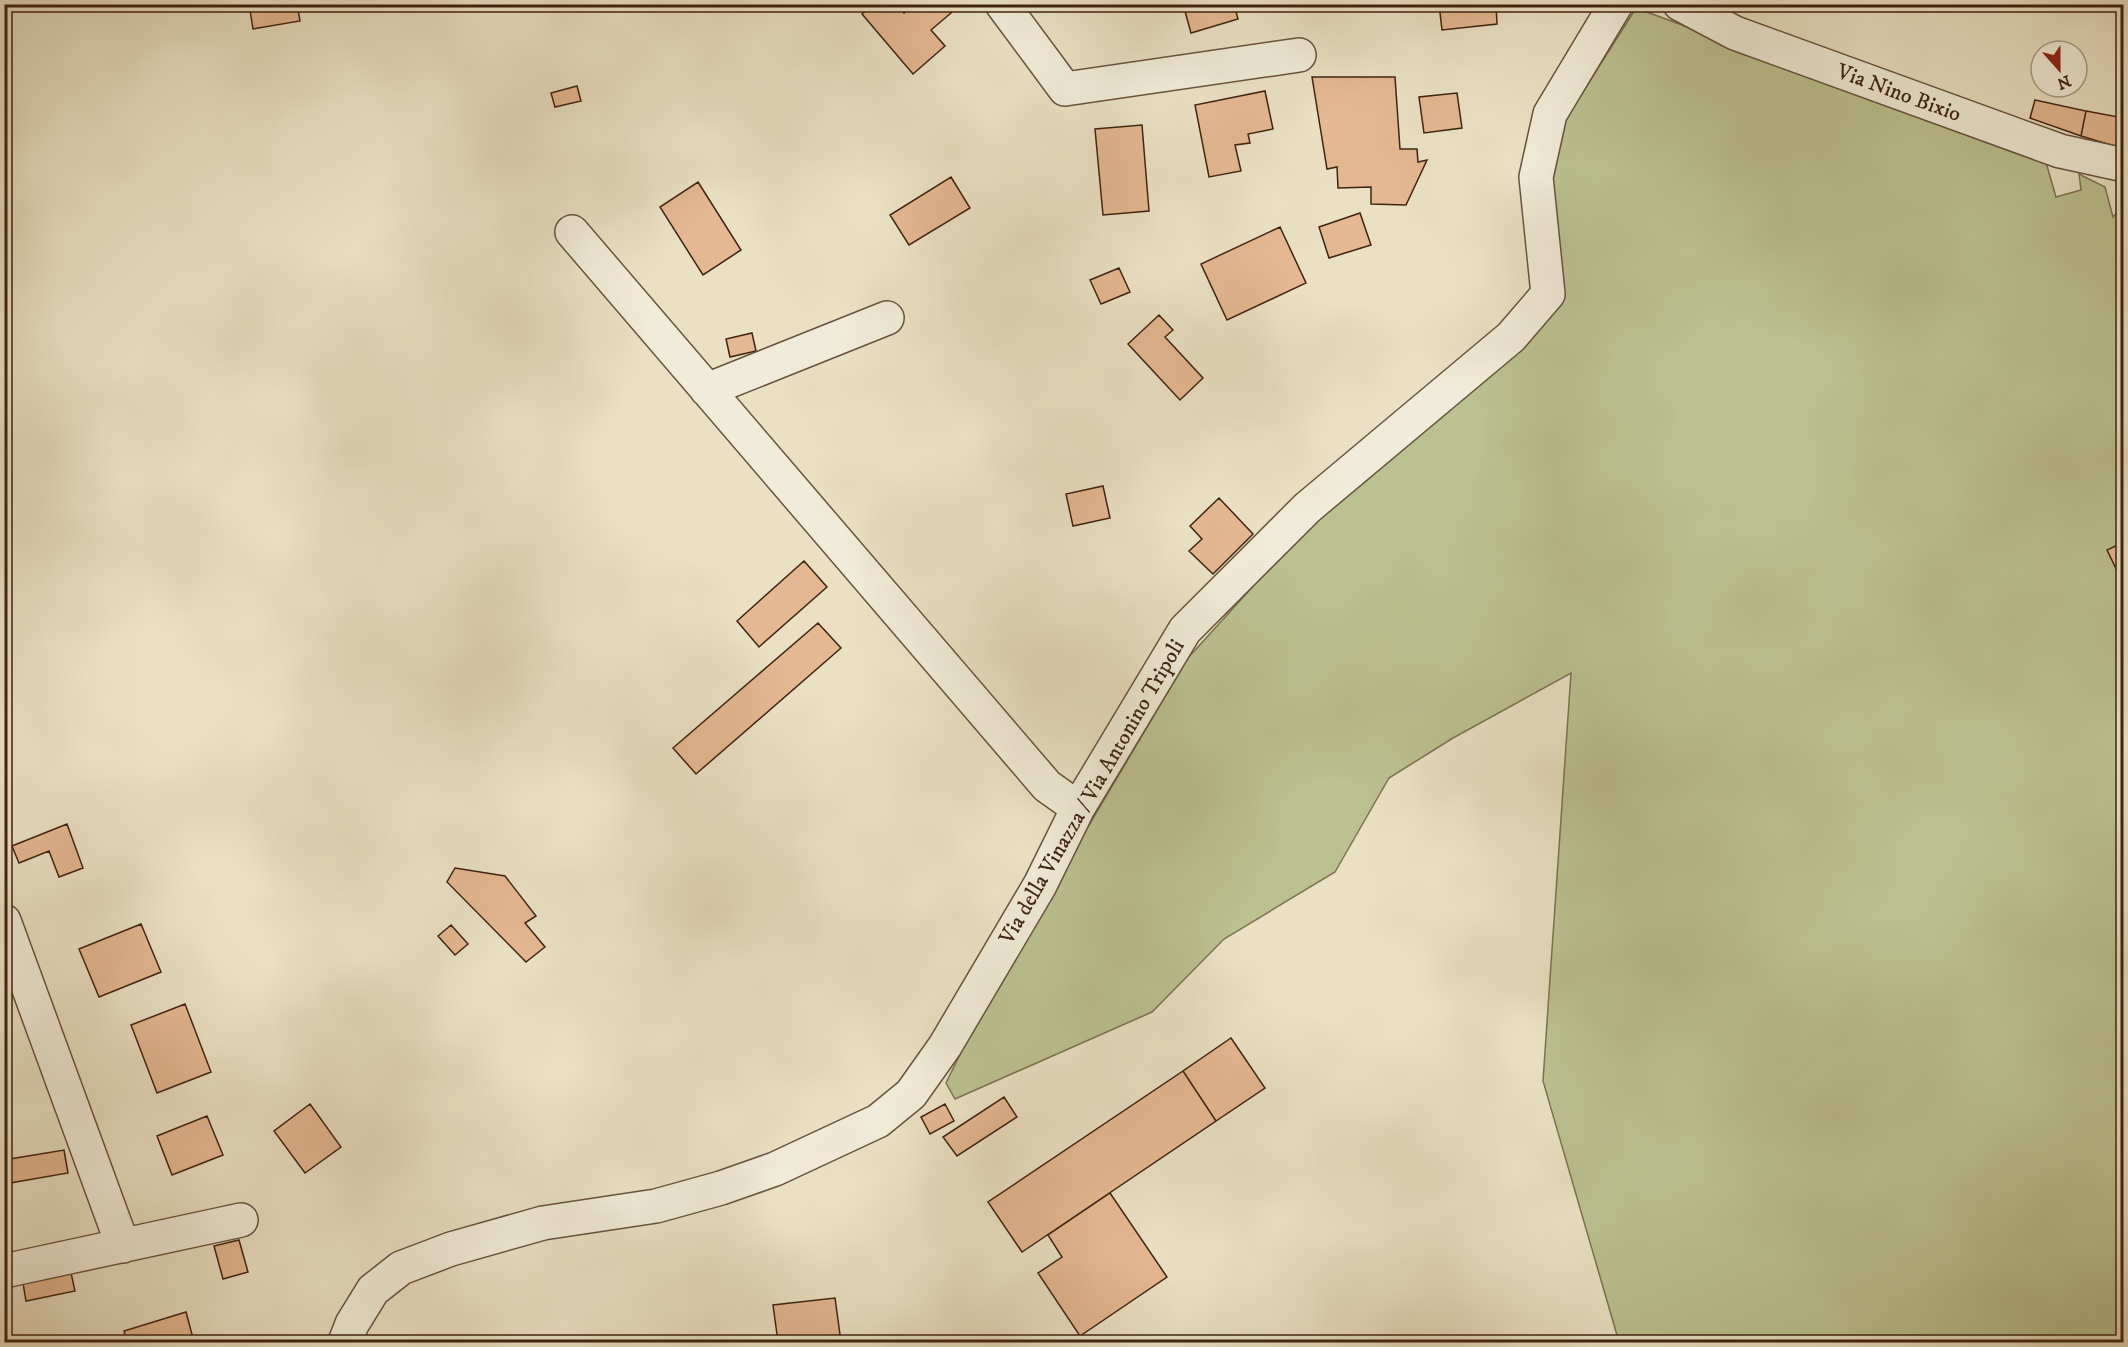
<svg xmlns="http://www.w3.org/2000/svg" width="2128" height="1347" font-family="'IM FELL DW Pica',serif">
	<rect width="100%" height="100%" fill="#eae1c5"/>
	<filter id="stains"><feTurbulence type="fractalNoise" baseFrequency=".00333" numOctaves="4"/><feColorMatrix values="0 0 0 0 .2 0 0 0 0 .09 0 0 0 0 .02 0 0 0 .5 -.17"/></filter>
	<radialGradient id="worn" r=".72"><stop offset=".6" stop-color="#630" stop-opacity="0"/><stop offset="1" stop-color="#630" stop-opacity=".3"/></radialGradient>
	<!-- green -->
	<path fill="#bcc191" stroke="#7d7251" stroke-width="1.5" d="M1636 8 2045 159 2056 197 2081 190 2079 174 2105 187 2113 217 2123 206V1342H1619L1543 1081 1571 673 1453 738 1389 778 1335 872 1224 939 1152 1012 955 1099 946 1083 992 989 1188 658 1315 518 1524 344 1551 175 1562 125Z"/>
	<!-- building -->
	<path fill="#e4b892" stroke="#3e2311" stroke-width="1.5" d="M249 4H297L300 21 253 29Z
		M874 4H897L904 13 913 4H943L951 13 931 30 945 46 913 74 862 14Z
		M1183 4H1234L1238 19 1191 33Z
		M1439 4H1496L1497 24 1442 30Z
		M1312 77H1395L1400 149H1417L1418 162 1427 160 1406 205 1371 204V187L1338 188 1337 167 1327 169Z
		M577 86 581 101 555 107 551 93Z
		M1265 91 1273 129 1248 134 1250 143 1235 145 1241 171 1209 177 1195 105Z
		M1457 93 1462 128 1424 133 1419 97Z
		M2035 100 2086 111 2081 136 2030 118Z
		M2086 111 2124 118V149L2081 136Z
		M1142 125 1149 211 1103 215 1095 129Z
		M951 177 970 208 909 245 890 215Z
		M698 182 741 250 703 275 660 207Z
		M1360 213 1371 245 1329 258 1319 227Z
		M1280 227 1306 283 1227 320 1201 264Z
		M1119 268 1130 292 1101 304 1090 280Z
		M1159 315 1173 330 1165 337 1203 378 1180 400 1128 344Z
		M752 333 756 351 730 357 726 339Z
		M1103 486 1110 518 1073 526 1066 494Z
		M1219 498 1253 534 1213 574 1189 551 1202 539 1190 526Z
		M2124 542V585L2107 550Z
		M804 561 827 587 759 647 737 621Z
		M818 623 841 648 696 774 673 748Z
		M67 824 83 868 59 877 49 851 19 863 12 846Z
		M455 868 505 876 536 916 525 923 545 947 526 962 447 882Z
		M141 924 161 972 99 997 79 949Z
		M451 925 468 944 455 955 438 936Z
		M185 1004 211 1072 157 1093 131 1025Z
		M1231 1038 1265 1088 1216 1121 1183 1071Z
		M1183 1071 1216 1121 1022 1252 988 1202Z
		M1004 1097 1017 1117 957 1156 943 1137Z
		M310 1104 341 1147 305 1173 274 1131Z
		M945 1104 954 1121 930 1134 921 1117Z
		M207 1116 223 1155 172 1175 157 1136Z
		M64 1150 68 1173 4 1184V1160Z
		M1110 1193 1167 1277 1080 1336 1038 1273 1062 1257 1048 1235Z
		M239 1240 248 1272 223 1279 214 1246Z
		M71 1273 75 1291 26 1301 23 1283Z
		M835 1298 841 1342H778L773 1305Z
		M186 1312 194 1342H127L124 1331Z"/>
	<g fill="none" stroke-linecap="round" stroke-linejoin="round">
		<defs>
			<path id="minor" d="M1002 4 1065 89 1299 55
				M1680 4 1735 33 2060 151 2124 165
				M572 232 1047 786 1078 808
				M707 390 887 318
				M4 921 123 1246
				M4 1271 241 1220
				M345 1342 352 1324 373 1290 401 1268 451 1249 543 1223 656 1206 721 1188 775 1169 878 1121 911 1094 945 1046 1040 885 1078 808 1185 630 1307 508 1511 337 1548 294 1536 177 1550 114 1616 4"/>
		</defs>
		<!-- minor casing -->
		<use href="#minor" stroke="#69523e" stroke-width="36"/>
		<!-- minor -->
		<use href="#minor" stroke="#f1ecd9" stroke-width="33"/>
	</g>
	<g text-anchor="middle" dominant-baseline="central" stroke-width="4.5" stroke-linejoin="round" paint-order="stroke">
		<!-- street labels -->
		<g font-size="22" fill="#3e2311" stroke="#f1ecd9">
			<text transform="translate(1899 93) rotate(20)">Via Nino Bixio</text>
			<text transform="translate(1092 792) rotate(-60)">Via della Vinazza / Via Antonino Tripoli</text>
		</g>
	</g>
	<!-- margin -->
	<rect width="2128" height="1347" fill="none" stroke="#eae1c5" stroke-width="24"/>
	<rect x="6" y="6" width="2116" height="1335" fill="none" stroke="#3e2311" stroke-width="3"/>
	<rect x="12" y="12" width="2104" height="1323" fill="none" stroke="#3e2311" stroke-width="1.5"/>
	<!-- north arrow -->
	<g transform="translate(2059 69) rotate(159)"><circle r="28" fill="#f1ecd9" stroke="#a99c89" stroke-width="1.5"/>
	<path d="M0-4.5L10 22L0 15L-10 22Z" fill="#8f2418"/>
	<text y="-9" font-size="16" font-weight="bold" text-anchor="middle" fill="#3e2311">N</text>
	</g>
	<rect width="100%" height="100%" filter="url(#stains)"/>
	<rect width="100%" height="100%" fill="url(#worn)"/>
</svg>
